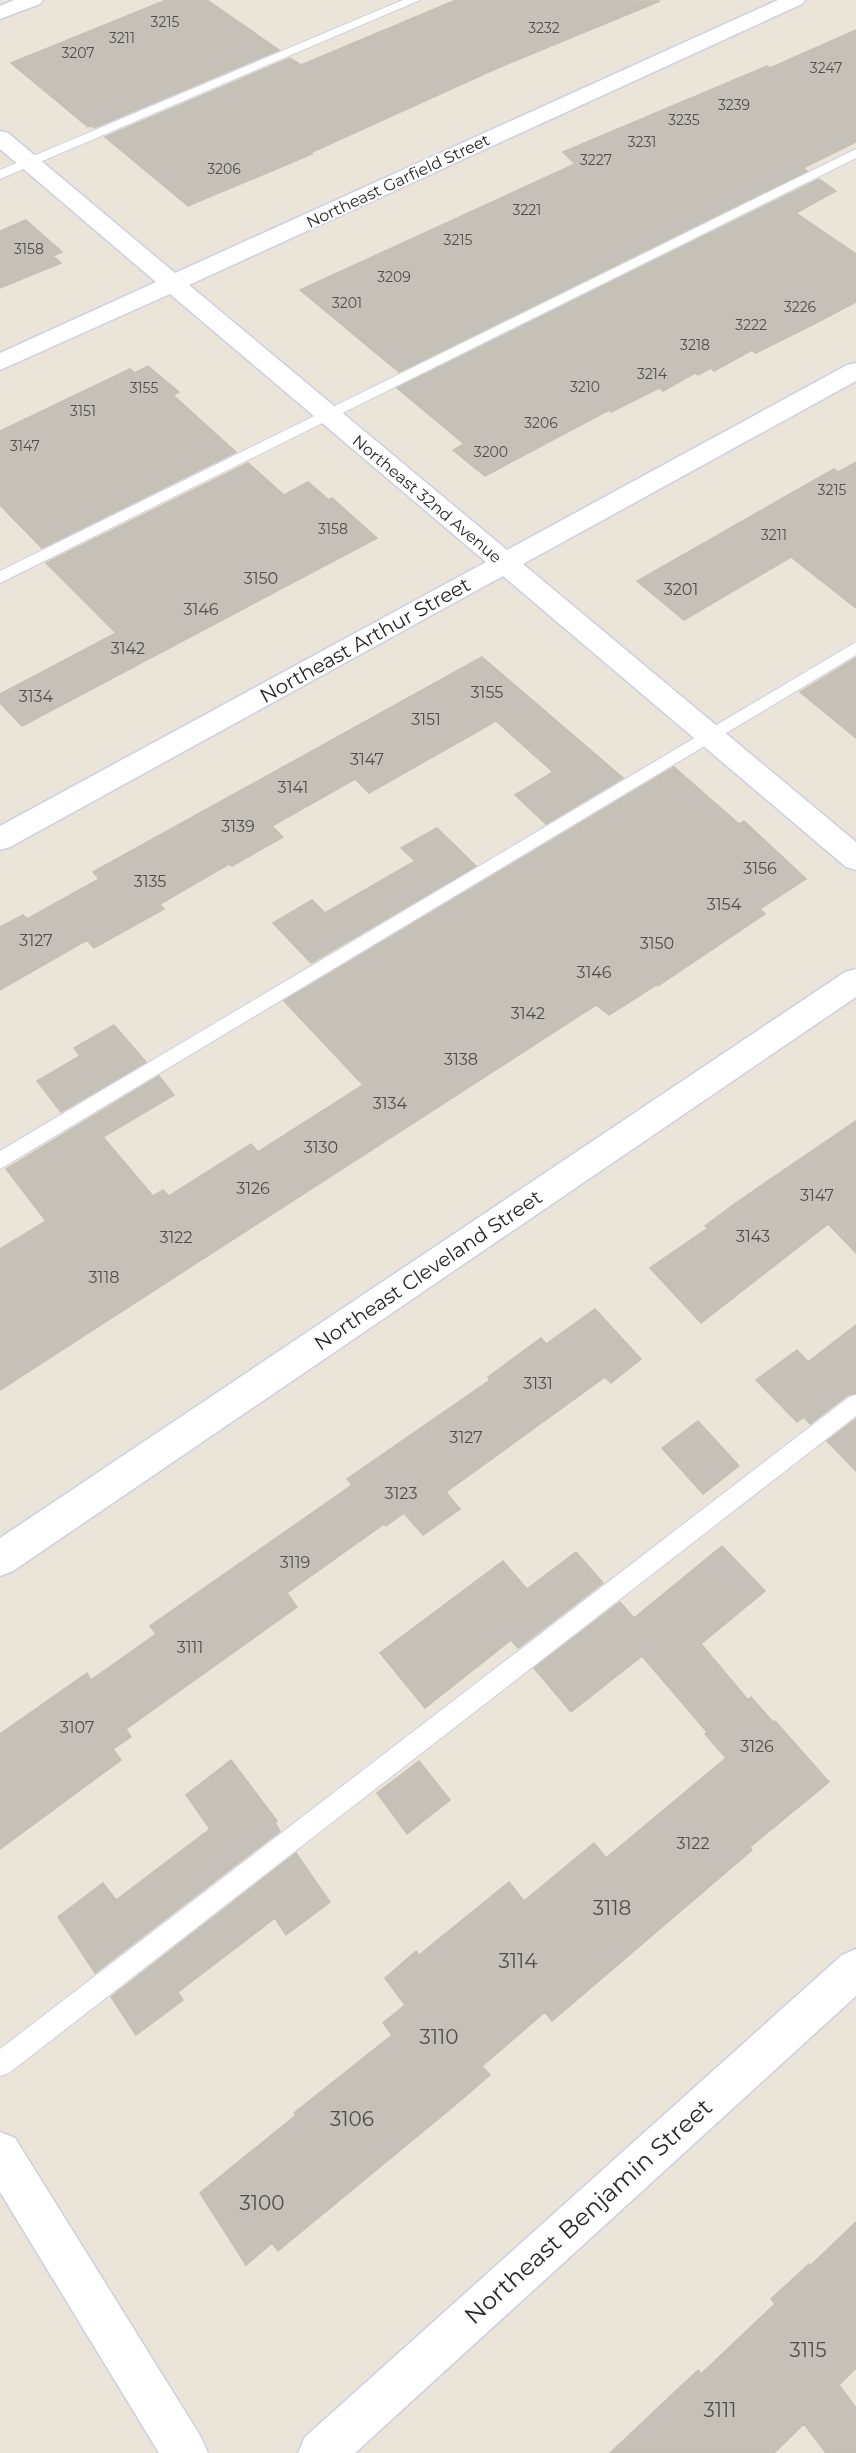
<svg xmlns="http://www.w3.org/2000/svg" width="856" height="2453" font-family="Montserrat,sans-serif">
	<rect width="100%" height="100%" fill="#ebe4d8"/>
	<!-- building -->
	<path fill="#c6c1b8" stroke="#c6c0b2" stroke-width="1.5" d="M166 0H207L279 50 94 128 91 126 88 127 11 63Z
		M456 0 660 1 493 70 310 153 312 154 188 206 105 137 290 58 301 65Z
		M856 30V142L803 168 807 171 399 372 300 290 575 164 563 152 767 66 770 68Z
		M819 179 836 191 796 213 856 254V302L814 324 756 353 752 350 714 371 711 368 698 375 695 373 663 391 659 388 611 412 609 410 485 476 453 450 464 444 397 388Z
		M26 220 62 252 53 256 61 263 0 288V231Z
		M148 366 179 392 173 395 236 452 42 548 0 505V431L130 369 135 373Z
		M856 462V608L791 557 684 620 637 581 834 469 838 472Z
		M248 463 284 495 308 482 329 500 332 498 377 538 22 726 0 703V694L116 633 46 563Z
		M482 657 623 778 546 824 515 795 553 772 496 721 369 793 355 779 272 826 283 837 232 866 229 864 160 904 164 909 94 948 87 940 0 990V927L23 915 27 919 99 879 93 872Z
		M856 658V738L800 692Z
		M674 767 739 824 744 821 806 879 760 909 765 914 658 986 656 985 609 1015 596 1005 0 1390V1249L46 1221 6 1169 159 1076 174 1095 103 1137 153 1196 163 1190 169 1196 251 1144 258 1152 363 1085 284 1001Z
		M437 828 476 866 311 963 273 923 312 900 325 913 415 861 401 848Z
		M114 1025 146 1062 61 1112 37 1081 80 1056 74 1048Z
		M856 1121V1253L828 1224 701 1323 650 1268 708 1228 705 1226 737 1202Z
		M595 1309 641 1359 611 1383 605 1377 446 1492 460 1509 423 1535 404 1513 386 1526 384 1524 287 1593 297 1607 126 1729 131 1737 113 1749 121 1760 0 1849V1734L87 1673 91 1680 156 1634 150 1626 352 1485 347 1479 490 1380 488 1377 541 1338 546 1344Z
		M856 1325V1393L848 1395 810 1424 804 1417 797 1422 756 1380 797 1350 808 1362Z
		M856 1419V1471L827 1441Z
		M698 1421 739 1466 703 1494 662 1448Z
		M722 1546 765 1591 701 1644 748 1700 751 1697 773 1722 775 1721 829 1782 750 1847 752 1850 552 2021 545 2012 482 2066 490 2075 454 2106 278 2251 272 2243 246 2265 200 2193 296 2115 294 2113 392 2035 383 2023 405 2005 385 1978 416 1951 419 1955 509 1882 524 1901 594 1843 606 1858 726 1758 705 1734 707 1732 642 1656 571 1712 534 1668 620 1602 634 1618Z
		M576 1552 603 1583 518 1648 511 1640 425 1708 380 1653 503 1561 527 1589Z
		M231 1760 277 1821 275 1823 280 1831 95 1973 58 1917 103 1883 116 1900 210 1829 186 1795Z
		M419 1761 450 1800 407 1834 377 1793Z
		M296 1853 330 1902 286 1935 275 1918 178 1992 183 2000 136 2035 111 1997Z
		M856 2222V2368L839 2385 856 2408V2453H826L804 2424 774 2453H610L698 2370 701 2374 775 2304 771 2299 809 2264 810 2266Z"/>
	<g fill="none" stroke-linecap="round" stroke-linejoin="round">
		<defs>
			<path id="service" d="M403 0H420L0 179V170Z
				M856 149V158L0 583V571Z
				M856 642V655L0 1169V1151Z
				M856 1395V1416L9 2073 0 2076V2049L849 1397Z"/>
			<path id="minor" d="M14 0H43L40 4 0 19V6Z
				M778 0H805L802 4 189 285 507 550 847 365 856 363V381L523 564 856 842V870L846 867 503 576 10 847 0 850V826L486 562 170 294 0 370V353L156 282 0 149V131L8 133 175 273Z
				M856 969V997L13 1571 0 1576V1538L845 972Z
				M856 1949V1996L355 2453H298L305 2437 842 1955Z
				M0 2132 15 2138 201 2437 208 2453H159L0 2192Z"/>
		</defs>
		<!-- service casing -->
		<use href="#service" stroke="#cdcfe1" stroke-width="2"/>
		<!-- minor casing -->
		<use href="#minor" stroke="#cdcfe1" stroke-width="3"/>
		<!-- service -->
		<use href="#service" fill="#fff" fill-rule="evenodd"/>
		<!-- minor -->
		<use href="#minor" fill="#fff" fill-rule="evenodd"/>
	</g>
	<g text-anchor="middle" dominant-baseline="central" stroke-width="4.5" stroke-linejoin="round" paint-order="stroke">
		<!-- far-number labels -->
		<g font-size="14" fill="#4f4e4b">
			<text x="165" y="22">3215</text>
			<text x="544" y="28">3232</text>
			<text x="122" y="38">3211</text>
			<text x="78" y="53">3207</text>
			<text x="826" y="68">3247</text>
			<text x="734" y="105">3239</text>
			<text x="684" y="120">3235</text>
			<text x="642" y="142">3231</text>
			<text x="596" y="160">3227</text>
			<text x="224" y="169">3206</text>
			<text x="527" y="210">3221</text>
			<text x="458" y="240">3215</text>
			<text x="29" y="249">3158</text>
			<text x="394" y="277">3209</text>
			<text x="347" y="303">3201</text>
			<text x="800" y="307">3226</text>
			<text x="751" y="325">3222</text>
			<text x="695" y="345">3218</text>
			<text x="652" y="374">3214</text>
			<text x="585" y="387">3210</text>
			<text x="144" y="388">3155</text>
			<text x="83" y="411">3151</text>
			<text x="541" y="423">3206</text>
			<text x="25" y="446">3147</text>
			<text x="491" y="452">3200</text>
			<text x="832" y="490">3215</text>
			<text x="333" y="529">3158</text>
			<text x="774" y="535">3211</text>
		</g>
		<!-- far-street labels -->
		<g font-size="16" fill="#272727" stroke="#fff">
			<text transform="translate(398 181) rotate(-25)">Northeast Garfield Street</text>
			<text transform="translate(427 499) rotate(40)">Northeast 32nd Avenue</text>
		</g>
		<!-- number labels -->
		<g font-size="16" fill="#4f4e4b">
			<text x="261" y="578">3150</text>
			<text x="681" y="589">3201</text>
			<text x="201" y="609">3146</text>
			<text x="128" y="648">3142</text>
			<text x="487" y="692">3155</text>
			<text x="36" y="696">3134</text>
			<text x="426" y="719">3151</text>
			<text x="367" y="759">3147</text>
			<text x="293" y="787">3141</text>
			<text x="238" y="826">3139</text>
			<text x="760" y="868">3156</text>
			<text x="150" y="881">3135</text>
			<text x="724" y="904">3154</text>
			<text x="36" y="940">3127</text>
			<text x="657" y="943">3150</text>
			<text x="594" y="972">3146</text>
			<text x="528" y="1013">3142</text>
			<text x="461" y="1059">3138</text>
			<text x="390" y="1103">3134</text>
			<text x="321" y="1147">3130</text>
			<text x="253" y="1188">3126</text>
			<text x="817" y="1195">3147</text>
			<text x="753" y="1236">3143</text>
			<text x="176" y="1237">3122</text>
			<text x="104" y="1277">3118</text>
			<text x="538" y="1383">3131</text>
			<text x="466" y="1437">3127</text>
			<text x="401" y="1493">3123</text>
			<text x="295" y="1562">3119</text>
			<text x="190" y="1647">3111</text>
			<text x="77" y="1727">3107</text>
			<text x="757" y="1746">3126</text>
			<text x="693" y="1843">3122</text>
		</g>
		<!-- street labels -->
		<g font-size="20" fill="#272727" stroke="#fff">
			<text transform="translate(365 640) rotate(-29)">Northeast Arthur Street</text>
			<text transform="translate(428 1270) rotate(-34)">Northeast Cleveland Street</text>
		</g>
		<!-- near-number labels -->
		<g font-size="20" fill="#4f4e4b">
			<text x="612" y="1908">3118</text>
			<text x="518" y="1961">3114</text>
			<text x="439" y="2037">3110</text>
			<text x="352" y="2119">3106</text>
			<text x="262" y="2203">3100</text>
			<text x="808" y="2350">3115</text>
			<text x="720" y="2410">3111</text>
		</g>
		<!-- near-street labels -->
		<g font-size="24" fill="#272727" stroke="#fff">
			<text transform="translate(588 2211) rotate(-42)">Northeast Benjamin Street</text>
		</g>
	</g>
</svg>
